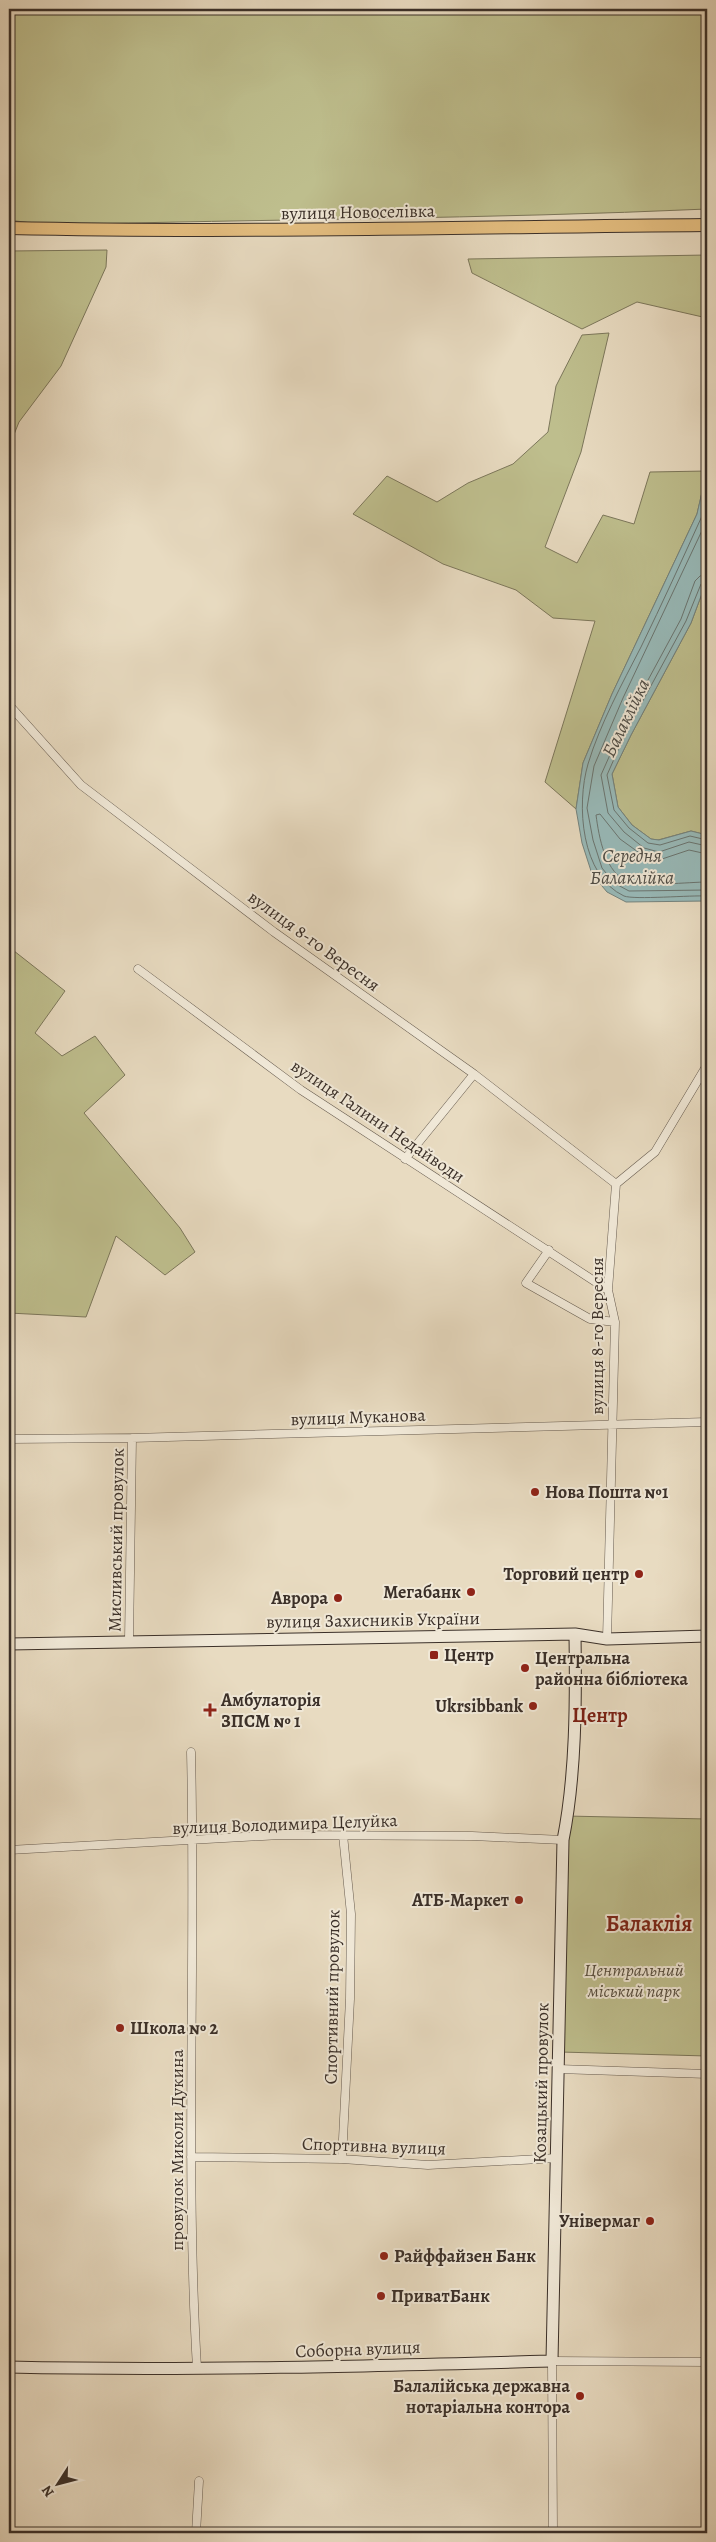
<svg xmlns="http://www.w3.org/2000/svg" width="716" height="2542" font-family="Alegreya,serif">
	<rect width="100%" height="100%" fill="#e8dbc1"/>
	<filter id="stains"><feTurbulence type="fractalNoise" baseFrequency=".004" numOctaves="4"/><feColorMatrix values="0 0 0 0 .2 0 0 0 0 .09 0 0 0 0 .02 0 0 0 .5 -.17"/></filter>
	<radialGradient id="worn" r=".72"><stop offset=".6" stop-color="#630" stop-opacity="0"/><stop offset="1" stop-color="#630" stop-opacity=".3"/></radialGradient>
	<!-- green -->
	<path fill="#bebe8d" stroke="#7c775b" d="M9 9H707V209C487 219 267 219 46 225L9 220Z
		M107 250 106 267 61 366 19 422 9 447V251Z
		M707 255V318L637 302 582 329 472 273 468 259Z
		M609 333 581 452 545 547 577 563 603 515 634 524 650 472 707 471 697 514 612 694 583 763 576 809 545 782 595 621 553 618 516 590 443 564 353 514 387 476 437 502 468 483 513 464 548 432 556 386 582 335Z
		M707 580V835L691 831 658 840 651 839 632 825 618 807 612 774 631 735 691 623Z
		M9 947 65 991 35 1033 62 1056 95 1036 125 1075 84 1113 180 1228 195 1252 165 1275 116 1236 86 1317 9 1313Z
		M566 1816 707 1819V2056L560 2052Z"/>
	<!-- water -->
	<path fill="#98bab9" stroke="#73837f" d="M707 470V580L691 623 631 735 612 774 618 807 632 825 651 839 659 840 691 831 707 835V901L626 902 607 892 592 874 582 843 576 809 583 763 612 694 697 514Z"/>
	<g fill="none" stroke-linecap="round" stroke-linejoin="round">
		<!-- shore -->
		<path stroke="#6a7571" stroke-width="1" d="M707 500 702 516C682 560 662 604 641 647 622 684 600 724 588 764 576 805 581 876 624 896 634 900 692 895 707 896
			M707 520 623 698 594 766 587 808 593 840 602 868 614 883 629 891 707 890
			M707 574 700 576 695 581 681 619 621 730 601 775 608 813 624 832 644 848 659 852 689 842 707 846
			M707 581 701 584 686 621 626 732 607 775 614 810 629 828 648 843 660 845 690 836 707 840
			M707 854 689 850 662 859 645 857 620 839 600 814 596 815C599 837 605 874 629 882 640 887 691 882 707 882"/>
		<defs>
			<path id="street" d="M9 705 81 785 274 932 474 1074 616 1184
				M138 969 301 1090 608 1290
				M405 1159 474 1074
				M549 1250 526 1283 590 1319 615 1322
				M9 1439 132 1438 707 1422
				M607 1639 615 1322 608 1290 616 1184 655 1152 707 1065
				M129 1641 132 1438
				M191 1752C196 1957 185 2163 197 2368
				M9 1850 280 1835 472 1836 563 1840
				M558 2069 707 2074
				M191 2157 342 2159 428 2165 557 2158
				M342 2159 350 1999 351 1914 343 1835
				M196 2533 199 2481
				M553 2533 552 2361 707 2362"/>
			<path id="secondary" d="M9 1644 575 1634 607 1639 707 1636
				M9 2367C190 2371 371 2366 552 2361L563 1840C576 1775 576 1700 575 1634"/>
			<path id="primary" d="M9 228C242 233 474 227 707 225"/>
		</defs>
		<!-- street casing -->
		<use href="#street" stroke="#665b4f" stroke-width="9"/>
		<!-- secondary casing -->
		<use href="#secondary" stroke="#3b3029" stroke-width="13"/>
		<!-- primary casing -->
		<use href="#primary" stroke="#3b3029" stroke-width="14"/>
		<!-- street -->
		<use href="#street" stroke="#f0e8d7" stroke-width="8"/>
		<!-- secondary -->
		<use href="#secondary" stroke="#f0e8d7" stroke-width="11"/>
		<!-- primary -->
		<use href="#primary" stroke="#e4be80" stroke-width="12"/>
	</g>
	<!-- markers -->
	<g fill="#8f2418" stroke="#f0e8d7" stroke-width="2">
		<circle cx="535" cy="1492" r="5"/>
		<circle cx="639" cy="1574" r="5"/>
		<circle cx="471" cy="1592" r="5"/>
		<circle cx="338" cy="1598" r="5"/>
		<rect x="429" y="1650" width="10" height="10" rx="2.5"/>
		<circle cx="525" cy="1668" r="5"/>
		<circle cx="533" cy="1706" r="5"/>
		<path d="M207.5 1702.5h5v5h5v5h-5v5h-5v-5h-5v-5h5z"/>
		<circle cx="519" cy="1900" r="5"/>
		<circle cx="120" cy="2028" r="5"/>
		<circle cx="650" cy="2221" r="5"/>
		<circle cx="384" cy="2256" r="5"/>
		<circle cx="381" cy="2296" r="5"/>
		<circle cx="580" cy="2396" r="5"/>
	</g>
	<g text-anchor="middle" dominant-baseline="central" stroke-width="4" stroke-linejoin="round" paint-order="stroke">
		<!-- street labels -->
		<g font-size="18" fill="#3b3029" stroke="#f0e8d7">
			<text transform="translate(358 212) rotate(-1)">вулиця Новоселівка</text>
			<text transform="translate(314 941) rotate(36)">вулиця 8-го Вересня</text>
			<text transform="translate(378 1121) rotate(34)">вулиця Галини Недайводи</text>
			<text transform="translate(597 1336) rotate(-90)">вулиця 8-го Вересня</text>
			<text transform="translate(358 1417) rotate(-2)">вулиця Муканова</text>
			<text transform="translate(116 1540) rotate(-89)">Мисливський провулок</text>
			<text transform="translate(373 1620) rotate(-1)">вулиця Захисників України</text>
			<text transform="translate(285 1824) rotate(-2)">вулиця Володимира Целуйка</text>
			<text transform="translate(332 1997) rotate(-89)">Спортивний провулок</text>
			<text transform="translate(541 2083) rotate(-89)">Козацький провулок</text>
			<text transform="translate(374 2146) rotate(2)">Спортивна вулиця</text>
			<text transform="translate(177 2150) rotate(-90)">провулок Миколи Дукина</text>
			<text transform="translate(358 2349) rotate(-2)">Соборна вулиця</text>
		</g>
		<!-- poi labels -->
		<g font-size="18" font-weight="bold" fill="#3b3029" stroke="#f0e8d7" text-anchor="start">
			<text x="545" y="1492">Нова Пошта №1</text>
			<text x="629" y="1574" text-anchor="end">Торговий центр</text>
			<text x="461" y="1592" text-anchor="end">Мегабанк</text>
			<text x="328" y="1598" text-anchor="end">Аврора</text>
			<text x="444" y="1655">Центр</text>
			<text x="535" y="1658">Центральна<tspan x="535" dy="21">районна бібліотека</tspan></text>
			<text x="221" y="1700">Амбулаторія<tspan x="221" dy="21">ЗПСМ № 1</tspan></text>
			<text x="523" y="1706" text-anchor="end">Ukrsibbank</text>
			<text x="509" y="1900" text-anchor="end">АТБ-Маркет</text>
			<text x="130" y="2028">Школа № 2</text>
			<text x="640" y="2221" text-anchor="end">Універмаг</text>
			<text x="394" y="2256">Райффайзен Банк</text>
			<text x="391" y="2296">ПриватБанк</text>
			<text x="570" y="2386" text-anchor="end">Балалійська державна<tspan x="570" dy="21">нотаріальна контора</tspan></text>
		</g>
		<!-- park labels -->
		<g font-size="18" font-style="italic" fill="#554c3d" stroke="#f0e8d7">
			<text x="634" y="1970">Центральний<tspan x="634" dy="21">міський парк</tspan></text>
		</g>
		<!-- water labels -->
		<g font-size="19" font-style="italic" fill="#4e4c46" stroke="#f0e8d7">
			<text transform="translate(626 718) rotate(-64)">Балаклійка</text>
			<text x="632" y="856">Середня<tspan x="632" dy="22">Балаклійка</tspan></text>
		</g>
		<!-- quarter labels -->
		<g font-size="20" font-weight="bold" fill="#7a1f14" stroke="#f0e8d7">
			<text x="600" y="1715">Центр</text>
		</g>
		<!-- district labels -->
		<g font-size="22" font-weight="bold" fill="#7a1f14" stroke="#f0e8d7">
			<text x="649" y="1924">Балаклія</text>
		</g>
	</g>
	<!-- margin -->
	<rect width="716" height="2542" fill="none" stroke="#e8dbc1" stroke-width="30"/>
	<rect x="10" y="10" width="696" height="2522" fill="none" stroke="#3b3029" stroke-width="2.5"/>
	<rect x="15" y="15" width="686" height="2512" fill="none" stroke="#3b3029"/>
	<!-- north arrow -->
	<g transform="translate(58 2484) rotate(234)" stroke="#f0e8d7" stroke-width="4" paint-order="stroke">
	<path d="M0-4L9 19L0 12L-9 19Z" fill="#3b3029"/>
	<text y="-8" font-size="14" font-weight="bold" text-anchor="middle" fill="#3b3029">N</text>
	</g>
	<rect width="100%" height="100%" filter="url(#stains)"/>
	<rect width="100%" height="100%" fill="url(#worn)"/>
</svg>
